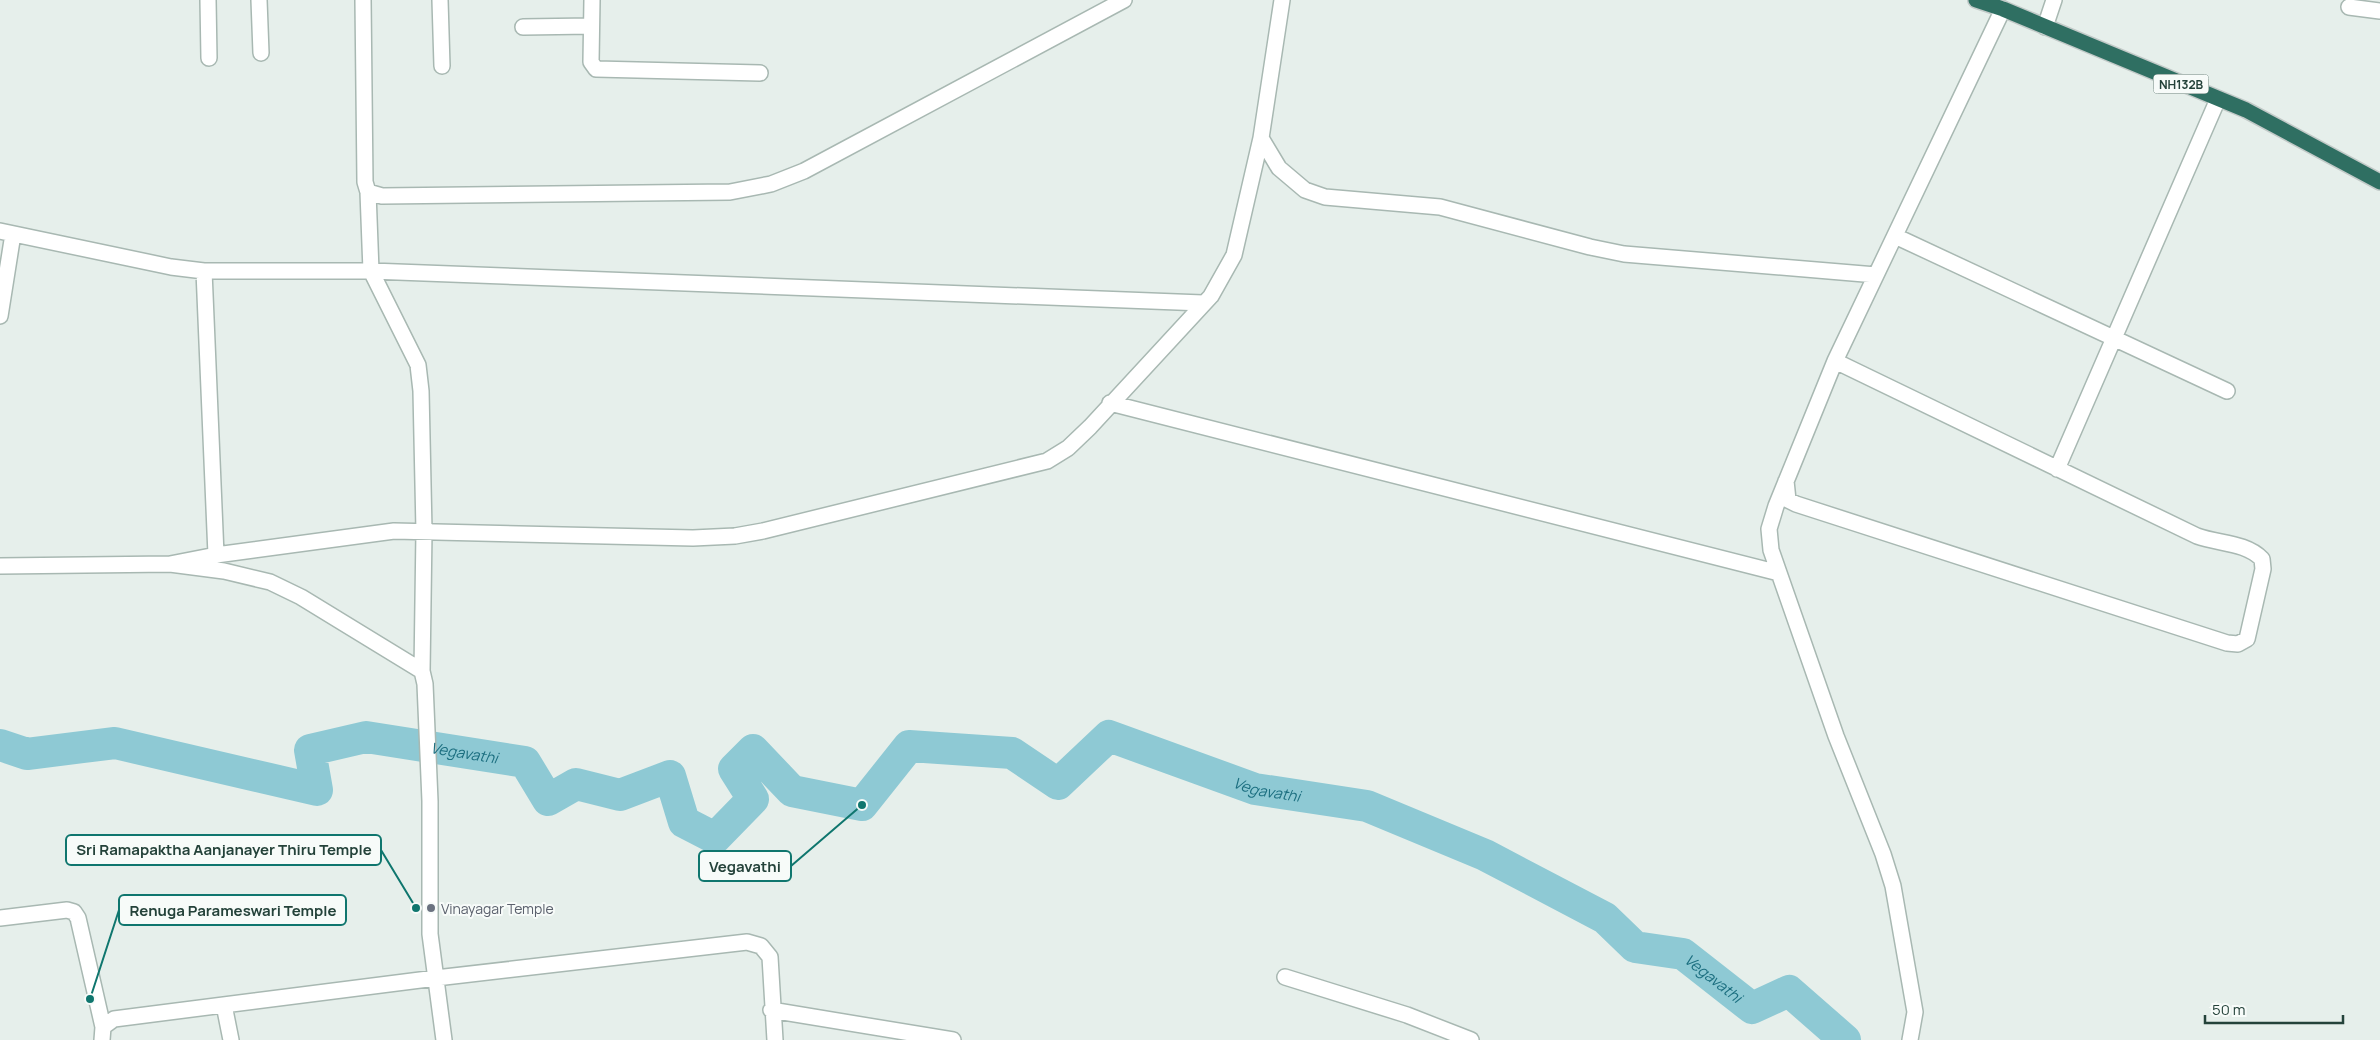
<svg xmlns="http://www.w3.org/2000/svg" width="2380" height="1040" font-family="Manrope,sans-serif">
	<rect width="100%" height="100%" fill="#e6efeb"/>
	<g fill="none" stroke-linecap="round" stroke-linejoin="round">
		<!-- river -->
		<path stroke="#8ec9d4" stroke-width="32" id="s1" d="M0 745 27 754 115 743 317 790 310 750 366 737 525 762 548 800 576 784 620 795 670 776 684 822 715 838 753 799 734 769 753 750 792 791 862 805 909 746 1012 753 1058 784 1109 736 1255 789 1367 806 1485 855 1605 918 1635 947 1683 954 1752 1008 1789 991 1845 1040"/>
		<defs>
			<path id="minor" d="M208 0 209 58
				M259 0 261 53
				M363 0 365 182 368 192 382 196 730 192 771 184 804 171 1124 0
				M440 0 442 66
				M592 0 591 62 596 69 760 73
				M1282 0 1261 138 1279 168 1305 190 1325 197 1440 207 1590 247 1624 254 1876 275
				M2349 7 2380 11
				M523 27 591 26
				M2045 27 2054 0
				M368 192 371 271 418 365 421 391 424 531 422 671 425 684 430 801V934L444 1040
				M0 231 171 267 204 271H371L1203 303
				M1895 236 2227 391
				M204 271 216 555
				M0 316 13 234
				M1110 403 1779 573
				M2057 469 2218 99
				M1786 481 1788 500 1796 504 2227 643 2238 644 2247 639 2263 569 2262 559C2245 542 2219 544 2197 536L1835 361
				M170 564 216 555 394 531 693 538 735 536 763 531 1047 461 1068 448 1090 427 1211 296 1234 255 1261 138
				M0 566 170 564 224 571 270 582 301 597 422 671
				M0 918 67 910 74 912 78 918 103 1027
				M1285 977 1407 1015 1471 1040
				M224 1005 231 1040
				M771 1010 953 1040
				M102 1040 103 1027 114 1019 436 978 747 942 761 946 770 957 775 1040
				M1910 1040 1915 1012 1893 886 1883 854 1836 736 1771 550 1769 529 1776 506 1835 361 2003 9"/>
			<path id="highway" d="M1976 0 2003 9 2246 110 2380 182"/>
		</defs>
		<!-- minor casing -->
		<use href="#minor" stroke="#a8b8b2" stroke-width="18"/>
		<!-- highway casing -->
		<use href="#highway" stroke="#c2cac8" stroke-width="18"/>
		<!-- minor -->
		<use href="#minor" stroke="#fff" stroke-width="15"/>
		<!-- highway -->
		<use href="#highway" stroke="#2f6f62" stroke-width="15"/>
	</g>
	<!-- markers -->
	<circle fill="#6b7280" stroke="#f7fbf9" stroke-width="2" cx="431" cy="908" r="5"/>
	<g text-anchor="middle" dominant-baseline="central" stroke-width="4" stroke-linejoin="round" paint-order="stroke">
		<!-- shield labels -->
		<rect fill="#f7fbf9" stroke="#637a73" stroke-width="1" x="2153.5" y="74.5" width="55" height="19" rx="4"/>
		<g font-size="12" font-weight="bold" fill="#24423a">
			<text x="2181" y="84">NH132B</text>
		</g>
		<!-- worship labels -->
		<g font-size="14" fill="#5b616d" stroke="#f7fbf9" text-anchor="start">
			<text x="441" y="908">Vinayagar Temple</text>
		</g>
		<!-- water labels -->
		<g font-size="15" font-style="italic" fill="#1c6f80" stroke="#f7fbf9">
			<text stroke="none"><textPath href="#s1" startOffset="522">Vegavathi</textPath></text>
			<text stroke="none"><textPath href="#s1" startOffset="1558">Vegavathi</textPath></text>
			<text stroke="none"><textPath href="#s1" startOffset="2052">Vegavathi</textPath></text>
		</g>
	</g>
	<!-- callouts -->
	<path fill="none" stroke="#0f766e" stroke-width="2" d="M416 908L381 850M862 805L791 866M90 999L119 910"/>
	<g fill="#0f766e" stroke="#f7fbf9" stroke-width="2">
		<circle cx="416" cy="908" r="5"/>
		<circle cx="862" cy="805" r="5"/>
		<circle cx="90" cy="999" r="5"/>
	</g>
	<g fill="#f7fbf9" stroke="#0f766e" stroke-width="2">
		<rect x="66" y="835" width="315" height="30" rx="5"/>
		<rect x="699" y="851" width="92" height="30" rx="5"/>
		<rect x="119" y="895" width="227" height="30" rx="5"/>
	</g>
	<g font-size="15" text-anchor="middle" font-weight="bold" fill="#24423a">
		<text x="224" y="855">Sri Ramapaktha Aanjanayer Thiru Temple</text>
		<text x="745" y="872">Vegavathi</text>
		<text x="233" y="916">Renuga Parameswari Temple</text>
	</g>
	<!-- scale -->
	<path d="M2205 1015v8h138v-8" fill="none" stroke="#24423a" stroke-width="2.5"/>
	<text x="2212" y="1015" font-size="15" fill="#24423a" stroke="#f7fbf9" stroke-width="4" paint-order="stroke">50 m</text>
</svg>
